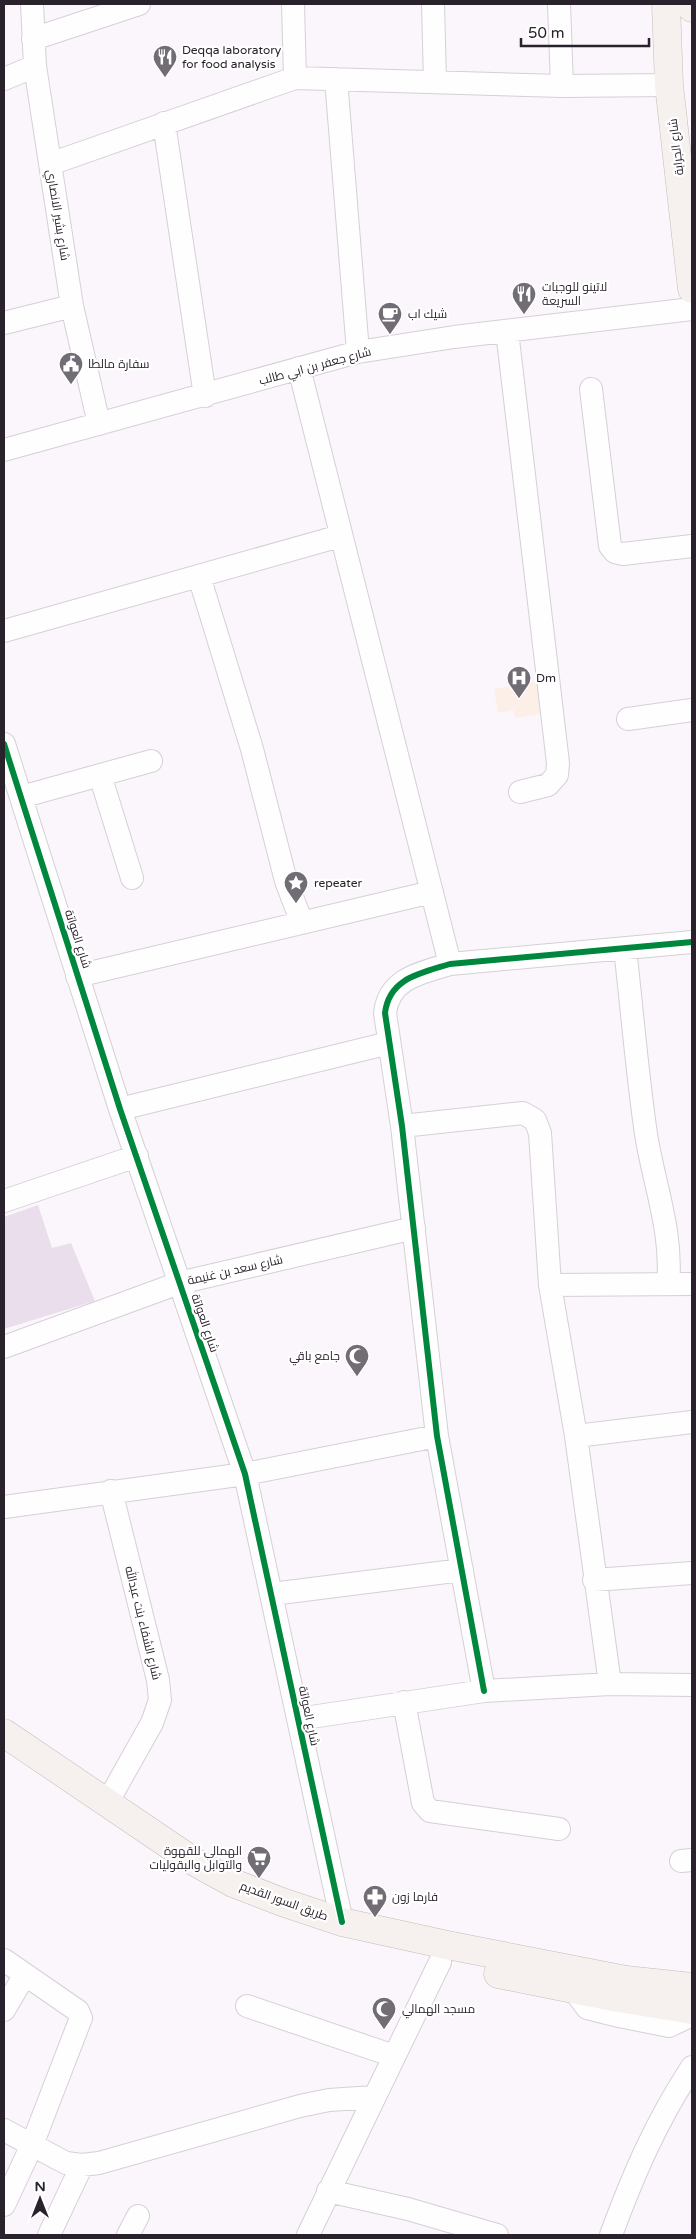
<svg xmlns="http://www.w3.org/2000/svg" width="696" height="2239" font-family="'Varela Round',Cairo,sans-serif">
	<rect width="100%" height="100%" fill="#fbf6fb"/>
	<!-- medical -->
	<path fill="#fcefe8" d="M539 681 545 713 515 718 513 710 498 713 494 689Z"/>
	<!-- green -->
	<path fill="#eadeec" d="M38 1205 52 1248 71 1243 95 1301 4 1329V1217Z"/>
	<g fill="none" stroke-linecap="round" stroke-linejoin="round">
		<defs>
			<path id="minor" d="M32 4 35 66 72 306 99 424
				M293 4 295 78
				M433 4 435 82
				M559 4 562 86
				M33 39 139 4
				M4 79 35 66
				M336 79 358 352
				M164 123 205 396
				M50 164 295 78 562 86 669 85
				M4 323 72 306
				M507 331 558 763 557 775 548 785 520 792
				M299 368 450 964
				M591 389 610 546 615 552 623 554 692 546
				M4 450 358 352 454 337 692 309
				M199 576 252 749 286 881 302 923
				M4 631 340 536
				M628 719 692 710
				M4 744 120 1109 245 1474 342 1922
				M100 775 132 878
				M21 797 151 761
				M625 948C632 1010 637 1072 646 1134 654 1185 673 1232 668 1284
				M77 976 432 892
				M120 1109 389 1043
				M402 1126 523 1113 535 1120 540 1133 550 1285 576 1436 610 1684
				M4 1201 137 1156
				M550 1285 692 1284
				M4 1347 179 1283 414 1228
				M576 1436 692 1422
				M4 1507 245 1474 437 1436
				M594 1580 692 1573
				M272 1594 462 1570
				M484 1691 437 1436 402 1126 385 1013C389 978 421 973 450 964L692 942
				M404 1702 423 1803 430 1811 559 1829
				M298 1719 484 1691 610 1684 692 1685
				M107 1803 152 1723 160 1700 158 1680 111 1491
				M681 1861 692 1860
				M4 1960 78 2011 81 2018 32 2145 4 2205
				M573 1989 587 2008 619 2016 669 2026 692 2015
				M247 2006 394 2056
				M4 2010 24 1976
				M4 2130 66 2163 82 2165 99 2163 300 2106 329 2100 374 2097
				M328 2191 408 2209 497 2235
				M49 2235 82 2165
				M128 2235 138 2216
				M308 2235 440 1962
				M611 2235C634 2173 656 2122 692 2067"/>
			<path id="major" d="M666 4 669 85 692 289
				M692 4V8
				M4 1733 193 1861 233 1883 282 1902 342 1922 447 1945 626 1980 692 1987
				M498 1974 613 1997 692 2010"/>
		</defs>
		<!-- minor casing -->
		<use href="#minor" stroke="#d6cfd7" stroke-width="24"/>
		<!-- major casing -->
		<use href="#major" stroke="#c6bbb8" stroke-width="29"/>
		<!-- minor -->
		<use href="#minor" stroke="#fefefe" stroke-width="22"/>
		<!-- major -->
		<use href="#major" stroke="#f6f1ee" stroke-width="28"/>
		<defs>
			<path id="cycleway" d="M4 744 120 1109 245 1474 342 1922
				M484 1691 437 1436 402 1126 385 1013C389 978 421 973 450 964L692 942"/>
		</defs>
		<!-- cycleway casing -->
		<use href="#cycleway" stroke="#fff" stroke-width="9"/>
		<!-- cycleway -->
		<use href="#cycleway" stroke="#00873e" stroke-width="6"/>
	</g>
	<!-- icons -->
	<defs>
		<symbol id="restaurant-pin" viewBox="-11 -11 22 30"><path d="M0 17L-7.5 6A9.5 9.5 0 1 1 7.5 6Z" fill="#726c74" stroke="#fff"/><path d="M-5-6h1v4h1v-4h1v4h1v-4h1v5L-1.5 .5V6h-2V.5L-5-1ZM5-6V6H3V1.5H1.5Q1.5-4 5-6Z" fill="#fff"/></symbol>
		<symbol id="cafe-pin" viewBox="-11 -11 22 30"><path d="M0 17L-7.5 6A9.5 9.5 0 1 1 7.5 6Z" fill="#726c74" stroke="#fff"/><path d="M-5.5-4.5H6V0H3Q3 3.5 0 3.5H-2.5Q-5.5 3.5-5.5 0ZM3-3.2v2h1.7v-2ZM-6 4.5H4V6H-6Z" fill="#fff"/></symbol>
		<symbol id="civic-pin" viewBox="-11 -11 22 30"><path d="M0 17L-7.5 6A9.5 9.5 0 1 1 7.5 6Z" fill="#726c74" stroke="#fff"/><path d="M-.6-6.5H3V-4.5H.6V-3L4-1V1h2V6H-6V1h2V-1L-.6-3ZM-1.2 2.5V6h2.4V2.5Z" fill="#fff"/></symbol>
		<symbol id="hospital-pin" viewBox="-11 -11 22 30"><path d="M0 17L-7.5 6A9.5 9.5 0 1 1 7.5 6Z" fill="#726c74" stroke="#fff"/><path d="M-5-5h3v3.5h4V-5h3V5h-3V1.5h-4V5h-3Z" fill="#fff"/></symbol>
		<symbol id="sight-pin" viewBox="-11 -11 22 30"><path d="M0 17L-7.5 6A9.5 9.5 0 1 1 7.5 6Z" fill="#726c74" stroke="#fff"/><path d="M0-6L1.8-2.2L6-1.7L2.9 1.2L3.7 5.4L0 3.3L-3.7 5.4L-2.9 1.2L-6-1.7L-1.8-2.2Z" fill="#fff"/></symbol>
		<symbol id="mosque-pin" viewBox="-11 -11 22 30"><path d="M0 17L-7.5 6A9.5 9.5 0 1 1 7.5 6Z" fill="#726c74" stroke="#fff"/><path d="M3.5-4.9A6 6 0 1 0 3.5 4.9A5 5 0 1 1 3.5-4.9Z" fill="#fff"/></symbol>
		<symbol id="supermarket-pin" viewBox="-11 -11 22 30"><path d="M0 17L-7.5 6A9.5 9.5 0 1 1 7.5 6Z" fill="#726c74" stroke="#fff"/><path d="M-6-5.5h2.5l.6 2H6L4.5 2H-2.5L-4.4-4H-6ZM-1.5 3.2a1.3 1.3 0 1 0 .1 0ZM3 3.2a1.3 1.3 0 1 0 .1 0Z" fill="#fff"/></symbol>
		<symbol id="pharmacy-pin" viewBox="-11 -11 22 30"><path d="M0 17L-7.5 6A9.5 9.5 0 1 1 7.5 6Z" fill="#726c74" stroke="#fff"/><path d="M-2-6h4v4h4v4h-4v4h-4v-4h-4v-4h4Z" fill="#fff"/></symbol>
	</defs>
	<g fill-rule="evenodd">
		<use href="#restaurant-pin" x="151" y="43" width="28" height="38"/>
		<use href="#restaurant-pin" x="510" y="280" width="28" height="38"/>
		<use href="#cafe-pin" x="376" y="300" width="28" height="38"/>
		<use href="#civic-pin" x="57" y="350" width="28" height="38"/>
		<use href="#hospital-pin" x="505" y="664" width="28" height="38"/>
		<use href="#sight-pin" x="282" y="869" width="28" height="38"/>
		<use href="#mosque-pin" x="343" y="1342" width="28" height="38"/>
		<use href="#supermarket-pin" x="245" y="1844" width="28" height="38"/>
		<use href="#pharmacy-pin" x="361" y="1883" width="28" height="38"/>
		<use href="#mosque-pin" x="370" y="1995" width="28" height="38"/>
	</g>
	<g text-anchor="middle" dominant-baseline="central" stroke-width="4.5" stroke-linejoin="round" paint-order="stroke">
		<!-- poi labels -->
		<g font-size="12" fill="#29212b" stroke="#fff" text-anchor="start">
			<text x="182" y="50">Deqqa laboratory<tspan x="182" dy="14">for food analysis</tspan></text>
			<text x="542" y="287">لاتينو للوجبات<tspan x="542" dy="14">السريعة</tspan></text>
			<text x="408" y="314">شيك اب</text>
			<text x="88" y="364">سفارة مالطا</text>
			<text x="536" y="678">Dm</text>
			<text x="314" y="883">repeater</text>
			<text x="340" y="1356" text-anchor="end">جامع باقي</text>
			<text x="242" y="1851" text-anchor="end">الهمالي للقهوة<tspan x="242" dy="14">والتوابل والبقوليات</tspan></text>
			<text x="392" y="1897">فارما زون</text>
			<text x="402" y="2009">مسجد الهمالي</text>
		</g>
		<!-- street labels -->
		<g font-size="12" fill="#29212b" stroke="#fff">
			<text transform="translate(676 147) rotate(-97)">شارع الجرابة</text>
			<text transform="translate(58 215) rotate(81)">شارع بشير الانصاري</text>
			<text transform="translate(315 366) rotate(-15)">شارع جعفر بن ابي طالب</text>
			<text transform="translate(78 939) rotate(72)">شارع العواتة</text>
			<text transform="translate(235 1270) rotate(-13)">شارع سعد بن غنيمة</text>
			<text transform="translate(205 1323) rotate(71)">شارع العواتة</text>
			<text transform="translate(143 1623) rotate(76)">شارع الشفاء بنت عبدالله</text>
			<text transform="translate(309 1716) rotate(78)">شارع العواتة</text>
			<text transform="translate(284 1901) rotate(20)">طريق السور القديم</text>
		</g>
	</g>
	<!-- border -->
	<rect width="696" height="2239" fill="none" stroke="#29212b" stroke-width="10"/>
	<!-- north arrow -->
	<g transform="translate(40 2199)" stroke="#ffffff" stroke-width="4" paint-order="stroke">
	<path d="M0-4L9 19L0 12L-9 19Z" fill="#29212b"/>
	<text y="-8" font-size="14" font-weight="bold" text-anchor="middle" fill="#29212b">N</text>
	</g>
	<!-- scale -->
	<path d="M521 38v8h128v-8" fill="none" stroke="#29212b" stroke-width="2.5"/>
	<text x="528" y="38" font-size="15" fill="#29212b" stroke="#ffffff" stroke-width="4" paint-order="stroke">50 m</text>
</svg>
